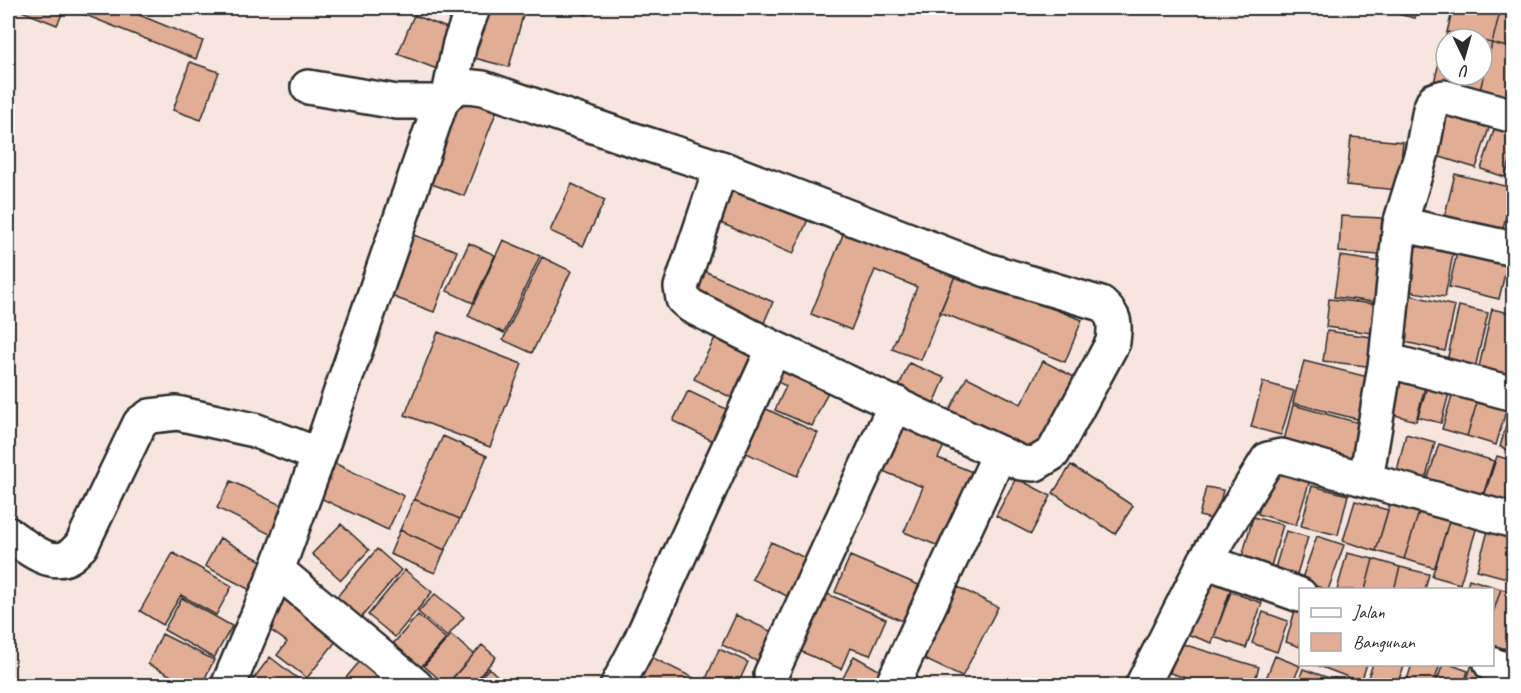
<svg xmlns="http://www.w3.org/2000/svg" width="1521" height="693" font-family="Caveat,sans-serif">
	<rect width="100%" height="100%" fill="#f6e6df"/>
	<filter id="ink" filterUnits="userSpaceOnUse"><feTurbulence type="fractalNoise" baseFrequency=".0167" numOctaves="2"/><feDisplacementMap in="SourceGraphic" scale="12" xChannelSelector="R" yChannelSelector="G"/><feConvolveMatrix kernelMatrix="1 2 1 2 8 2 1 2 1" color-interpolation-filters="sRGB"/></filter>
	<g filter="url(#ink)">
		<!-- building -->
		<path fill="#e1ad95" stroke="#2b2b2b" stroke-width="1.5" d="M14 8H65L57 25Z
			M68 8H122L203 41 196 59Z
			M439 8H455L453 13Z
			M488 8H525L509 67 474 58Z
			M565 8H590L587 15Z
			M1382 8H1418L1415 18 1381 10Z
			M1453 8H1501L1492 43 1482 41V39L1447 32Z
			M1501 8H1514V49L1492 43Z
			M414 15 452 30 437 69 398 54Z
			M1447 32 1474 39H1446V75H1482V41L1492 43 1479 94 1434 82Z
			M1492 43 1514 49V102L1479 94Z
			M190 62 219 72 201 120 173 110Z
			M457 95 497 110 464 196 424 181Z
			M1443 104 1492 119 1476 168 1427 153Z
			M1497 121 1514 126V149L1505 177 1481 169Z
			M1351 137 1403 142 1398 190 1346 185Z
			M1455 174 1513 188 1501 236 1443 222Z
			M572 184 605 200 583 246 550 231Z
			M732 185 809 217 793 254 716 221Z
			M1514 196V244L1503 242Z
			M1341 216 1382 218 1379 255 1339 252Z
			M846 227 957 271 921 360 892 349 917 287 875 270 851 330 811 314Z
			M403 231 457 251 434 312 380 292Z
			M1410 235 1455 243 1445 297 1400 290Z
			M503 240 540 256 504 333 468 316Z
			M469 243 495 255 473 303 447 291Z
			M1459 244 1509 256 1499 299 1449 287Z
			M1340 256 1388 263 1383 303 1334 297Z
			M542 257 571 271 532 353 503 340Z
			M700 269 773 302 762 327 688 294Z
			M957 271 1082 320 1065 362 940 312Z
			M1402 293 1455 306 1445 351 1391 339Z
			M1329 299 1384 305 1380 334 1326 327Z
			M1459 306 1488 313 1475 368 1447 361Z
			M1492 309 1514 314 1512 375 1479 367Z
			M1327 331 1379 338 1375 367 1323 361Z
			M438 332 522 364 490 447 405 415Z
			M715 338 756 360 736 400 694 379Z
			M778 361 831 385 812 426 775 410 786 386 770 378Z
			M1043 361 1076 378 1036 456 949 411 967 377 1021 404Z
			M1304 361 1376 379 1365 421 1293 403Z
			M909 363 945 378 933 406 897 391Z
			M1393 369 1427 379 1416 421 1381 411Z
			M1429 380 1451 386 1441 423 1418 417Z
			M1263 382 1294 391 1281 435 1251 427Z
			M1454 389 1479 396 1467 436 1442 429Z
			M688 391 733 412 717 443 673 421Z
			M1479 396 1508 404 1496 445 1467 436Z
			M1512 404H1514V451L1500 447Z
			M1293 405 1363 424 1351 466 1282 448Z
			M764 408 818 433 797 476 744 452Z
			M899 425 945 444 938 458 977 474 946 549 904 532 923 487 880 470Z
			M1406 434 1435 442 1423 490 1394 483Z
			M443 436 487 456 460 519 414 499Z
			M1439 444 1494 461 1479 507 1424 490Z
			M1497 456 1514 461V504L1481 506Z
			M334 463 404 496 388 530 318 497Z
			M1071 465 1133 506 1115 534 1053 493Z
			M1272 466 1311 477 1296 525 1258 514Z
			M1016 478 1051 496 1031 534 996 516Z
			M231 481 291 510 278 538 217 508Z
			M1312 486 1348 495 1338 535 1301 526Z
			M1206 487 1223 490 1216 520 1199 516Z
			M1392 497 1421 506 1404 559 1376 551Z
			M414 499 460 519 445 550 400 530Z
			M1355 501 1388 510 1376 551 1343 541Z
			M1421 506 1451 515 1435 568 1404 559Z
			M1451 515 1478 523 1460 584 1432 576Z
			M1253 517 1283 525 1271 566 1242 557Z
			M341 524 369 550 341 580 312 554Z
			M400 530 445 550 435 573 390 554Z
			M1286 531 1308 537 1295 581 1273 575Z
			M1488 531 1514 538V580L1477 570Z
			M1317 536 1344 545 1328 590 1301 581Z
			M220 538 267 564 252 591 205 566Z
			M771 542 814 562 795 600 752 579Z
			M377 549 401 570 359 620 335 599Z
			M173 553 232 586 216 615 181 595 163 625 140 611Z
			M1347 553 1373 559 1365 590H1337Z
			M850 556 921 586 905 622 835 592Z
			M1373 559 1400 567 1394 590H1365Z
			M1400 567 1429 574 1425 590H1394Z
			M405 570 432 592 395 637 368 615Z
			M1203 579 1231 588 1212 643 1184 633Z
			M1469 579 1501 589 1492 616V590H1466Z
			M958 587 998 607 962 677 922 658Z
			M1501 589 1514 592V651L1492 645V616Z
			M1231 592 1262 603 1246 648 1214 637Z
			M825 593 886 619 870 655 850 648 841 669 800 651Z
			M435 594 464 617 447 637 418 612Z
			M182 598 232 626 214 658 164 630Z
			M282 598 337 640 307 678 277 655 287 642 262 624Z
			M1296 607 1300 608V647L1286 642Z
			M1263 612 1288 621 1277 652 1252 643Z
			M418 615 446 639 421 667 393 644Z
			M736 615 779 635 765 665 722 645Z
			M162 634 214 660 201 686H191L148 664Z
			M451 635 474 654 446 685 424 666Z
			M1179 643 1259 667 1253 686H1211L1170 673Z
			M482 645 496 657 471 686H459L452 679Z
			M719 649 748 662 737 686H703Z
			M366 654 391 676 382 686H339Z
			M645 654 696 679 693 686H642L632 681Z
			M854 656 884 673 878 686 840 684Z
			M1275 656 1300 666 1291 686H1263Z
			M270 657 302 682 299 686H248Z
			M1314 664H1367L1361 682Z
			M1373 664H1405L1396 686H1382L1367 680Z
			M1412 664H1440L1433 686H1405Z
			M1443 664H1449L1468 671 1463 686H1435Z
			M1472 664H1479L1500 671 1496 686H1465Z
			M489 668 508 686H473Z
			M1303 669 1329 678 1326 686H1297Z
			M1334 678 1356 686H1331Z
			M158 680 168 686H155Z"/>
		<g fill="none" stroke-linecap="round" stroke-linejoin="round">
			<defs>
				<path id="minor" d="M308 87 397 102H441
					M450 90 460 43 473 8
					M1400 224 1514 249
					M1386 360 1514 394
					M1366 479 1386 360 1400 224 1422 152 1430 109 1434 100 1444 97 1514 116
					M8 534C24 545 50 569 70 556 74 554 77 549 81 546L140 423 150 416 177 413 254 430 319 455
					M1205 561 1300 595
					M277 570 416 686
					M1491 664 1514 673
					M771 674 896 403
					M228 686 277 570 319 455 441 102C455 84 460 85 483 88L628 138 721 168 987 270 1101 304C1116 317 1115 322 1113 342L1053 453 1035 464 1021 463 774 348 691 306 683 299 681 287 721 168
					M617 686 639 644 774 348
					M892 686 1000 453
					M1142 686 1205 561 1268 459 1281 456 1514 521"/>
			</defs>
			<!-- minor casing -->
			<use href="#minor" stroke="#2b2b2b" stroke-width="38"/>
			<!-- minor -->
			<use href="#minor" stroke="#fff" stroke-width="33"/>
		</g>
	</g>
	<!-- margin -->
	<rect width="1521" height="693" fill="none" stroke="#fff" stroke-width="30"/>
	<rect x="15" y="15" width="1491" height="663" fill="none" stroke="#2b2b2b" stroke-width="2" filter="url(#ink)"/>
	<!-- legend -->
	<rect x="1299" y="588" width="195" height="78" fill="#ffffff" stroke="#aaaaaa" stroke-width="1.5"/>
	<rect x="1311" y="608" width="30" height="9" fill="#ffffff" stroke="#aaaaaa" stroke-width="1.5"/>
	<text x="1353" y="618" font-size="18" fill="#2b2b2b">Jalan</text>
	<rect x="1311" y="633" width="30" height="18" fill="#e1ad95" stroke="#aaaaaa" stroke-width="1.5"/>
	<text x="1353" y="648" font-size="18" fill="#2b2b2b">Bangunan</text>
	<!-- north arrow -->
	<g transform="translate(1464 57) rotate(175)"><circle r="28" fill="#ffffff" stroke="#aaaaaa" stroke-width="1.5"/>
	<path d="M0-4.5L10 22L0 15L-10 22Z" fill="#2b2b2b"/>
	<text y="-9" font-size="16" font-weight="bold" text-anchor="middle" fill="#2b2b2b">U</text>
	</g>
</svg>
